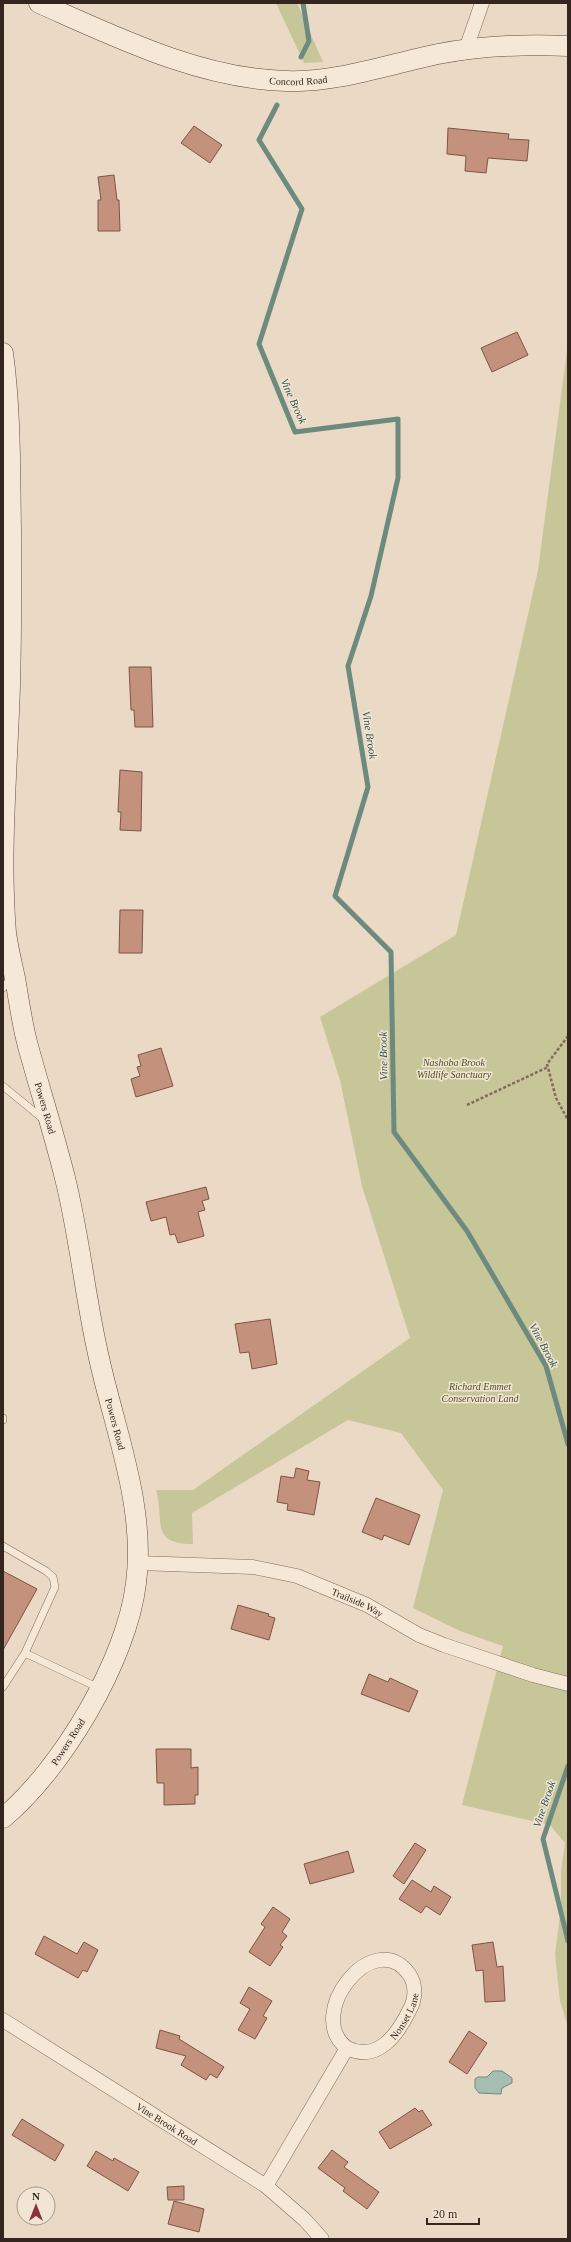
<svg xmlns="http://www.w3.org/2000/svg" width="571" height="2242" font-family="Georgia,serif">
	<rect width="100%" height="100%" fill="#ead9c4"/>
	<!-- green -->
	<path fill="#c7c699" d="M276 3H297L323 62 304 63Z
		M568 343V2027L560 2001 555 1954 561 1908V1870L565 1843 550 1825 462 1805 503 1646 460 1631 413 1608 443 1490 401 1433 348 1420 192 1513 193 1544C149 1544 165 1521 156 1490H193L410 1338 362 1186 340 1080 320 1017 456 935 538 570Z"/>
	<!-- water -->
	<path fill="#a5bdb3" stroke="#6d8a7f" d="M493 2071H502L512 2078V2083L502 2088 501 2094 479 2093 475 2088V2079L478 2077H487Z"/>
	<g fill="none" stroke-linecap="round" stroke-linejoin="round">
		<!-- stream -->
		<path stroke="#6d8a7f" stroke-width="5" d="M301 57 309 41 303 3
			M277 105 259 140 302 209 259 344 295 432 398 419V478L371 596 348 666 368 787 335 896 391 952 394 1132 467 1231 546 1366 568 1444
			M568 1766 543 1839 568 1941"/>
	</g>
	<!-- building -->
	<path fill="#c4917d" stroke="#7f5444" d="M194 126 222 145 210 163 181 143Z
		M448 128 509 134 508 139 529 140 527 161 488 158 486 173 465 171 466 156 447 154Z
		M114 175 117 200H119L120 231H98V200H101L98 177Z
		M517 332 528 355 492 372 481 348Z
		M129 667H151L153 727H135L134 710H131Z
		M120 770 142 772 141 831 120 830 121 812H118Z
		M120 910H143L142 953H119Z
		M161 1048 173 1086 136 1097 131 1079 140 1076 137 1067 141 1066 138 1055Z
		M206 1187 209 1199 202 1201 205 1210 198 1212 204 1236 178 1243 175 1234 170 1235 166 1217 151 1221 146 1202Z
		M270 1319 277 1364 252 1369 249 1352 240 1353 235 1324Z
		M296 1468 309 1471 307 1480 320 1482 314 1515 287 1510 288 1504 277 1502 281 1476 294 1478Z
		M376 1498 420 1515 409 1545 384 1535 382 1540 362 1532Z
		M3 1571 37 1589 3 1650Z
		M238 1605 269 1614 268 1616 275 1618 269 1640 231 1629Z
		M369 1674 388 1682 390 1678 418 1691 409 1712 361 1694Z
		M156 1749H191V1768L198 1767V1795H195V1804L164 1805V1783H157Z
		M415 1843 426 1850 404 1884 393 1876Z
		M348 1851 354 1872 310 1884 304 1864Z
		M412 1880 431 1892 434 1886 451 1897 440 1915 426 1906 421 1913 399 1899Z
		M273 1907 290 1919 282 1932 287 1936 280 1945 283 1947 270 1966 249 1952 265 1927 261 1924Z
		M44 1936 77 1954 84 1942 98 1950 87 1972 83 1970 78 1978 35 1954Z
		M493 1942 497 1967 503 1966 505 2001 485 2002 483 1970 476 1971 472 1945Z
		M249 1987 272 2001 263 2016 267 2018 255 2039 238 2030 250 2009 240 2003Z
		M160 2030 180 2036 179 2039 224 2067 217 2078 210 2074 206 2080 181 2065 186 2056 156 2048Z
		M469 2031 487 2043 467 2074 449 2062Z
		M415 2108 419 2112 422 2110 432 2125 390 2149 379 2132Z
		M22 2119 64 2145 55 2161 12 2135Z
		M332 2150 348 2162 344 2167 379 2192 367 2209 343 2191 345 2188 318 2168Z
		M96 2151 113 2161 114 2158 139 2172 128 2191 87 2166Z
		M184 2186V2200H168L167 2187Z
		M174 2201 204 2209 199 2232 168 2224Z"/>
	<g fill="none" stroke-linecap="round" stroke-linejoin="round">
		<defs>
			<path id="lane" d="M3 988 11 978
				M3 1086 43 1119
				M3 1418V1420
				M3 1546 46 1571 53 1577 55 1587 25 1653 99 1688
				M3 1687 25 1653"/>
			<g id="street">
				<path d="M466 49 482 3"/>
				<path id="s1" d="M138 1563 253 1567 297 1576 367 1605 419 1635 444 1645 533 1675 568 1684"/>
				<path id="s2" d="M3 2020 266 2186 305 2220 322 2239"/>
				<path id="s3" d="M266 2186 347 2048C378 2063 398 2034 410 2009 416 1998 416 1984 409 1974 374 1925 303 2015 347 2048"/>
			</g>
			<g id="secondary">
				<path id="s4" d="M39 3C116 37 201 79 286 81 337 83 389 64 438 54 480 46 525 44 568 46"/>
				<path id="s5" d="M3 353C11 412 10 470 11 529 11 590 12 651 9 712 6 785 0 860 6 933 8 948 12 964 15 978 19 1001 22 1024 28 1046 40 1090 54 1134 65 1178 80 1238 85 1298 99 1358 115 1431 146 1507 136 1583 127 1660 62 1769 3 1818"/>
			</g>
		</defs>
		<!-- lane casing -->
		<use href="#lane" stroke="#826b5c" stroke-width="8"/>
		<!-- street casing -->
		<use href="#street" stroke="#826b5c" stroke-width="15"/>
		<!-- secondary casing -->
		<use href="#secondary" stroke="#644d3f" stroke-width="21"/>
		<!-- path -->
		<path stroke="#826b5c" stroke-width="2.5" stroke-dasharray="3 2" stroke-linecap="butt" d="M568 1036 547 1064 556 1098 568 1120
			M467 1105 548 1067"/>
		<!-- lane -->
		<use href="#lane" stroke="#f5e8d6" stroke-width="7"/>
		<!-- street -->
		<use href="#street" stroke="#f5e8d6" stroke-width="14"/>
		<!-- secondary -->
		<use href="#secondary" stroke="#f5e8d6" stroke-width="20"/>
	</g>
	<g text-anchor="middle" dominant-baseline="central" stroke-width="3" stroke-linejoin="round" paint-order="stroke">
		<!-- street labels -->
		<g font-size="10" fill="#34261f" stroke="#f2e5d3">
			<text stroke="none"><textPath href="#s4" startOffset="273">Concord Road</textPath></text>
			<text stroke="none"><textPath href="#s5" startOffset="760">Powers Road</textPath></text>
			<text stroke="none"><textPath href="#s5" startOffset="1084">Powers Road</textPath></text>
			<text stroke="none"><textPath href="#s1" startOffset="226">Trailside Way</textPath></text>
			<text transform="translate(68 1742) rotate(-57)">Powers Road</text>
			<text stroke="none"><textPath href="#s3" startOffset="235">Nonset Lane</textPath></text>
			<text stroke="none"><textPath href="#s2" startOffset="194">Vine Brook Road</textPath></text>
		</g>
		<!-- park labels -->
		<g font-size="10" font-style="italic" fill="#4a4e27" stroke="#f2e5d3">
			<text x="454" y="1062">Nashoba Brook<tspan x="454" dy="12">Wildlife Sanctuary</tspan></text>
			<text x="480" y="1386">Richard Emmet<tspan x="480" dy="12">Conservation Land</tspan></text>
		</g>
		<!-- water labels -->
		<g font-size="11" font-style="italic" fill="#2f524b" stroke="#f2e5d3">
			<text transform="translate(294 401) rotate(66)">Vine Brook</text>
			<text transform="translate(370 735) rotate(81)">Vine Brook</text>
			<text transform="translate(383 1056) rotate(-91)">Vine Brook</text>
			<text transform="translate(544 1345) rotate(62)">Vine Brook</text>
			<text transform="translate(544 1804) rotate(-71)">Vine Brook</text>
		</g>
	</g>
	<!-- border -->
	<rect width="571" height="2242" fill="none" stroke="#34261f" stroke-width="8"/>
	<!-- north arrow -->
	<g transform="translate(36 2206)"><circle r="19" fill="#f2e5d3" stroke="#a6998b"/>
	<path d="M0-3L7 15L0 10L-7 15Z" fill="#8c323e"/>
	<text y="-6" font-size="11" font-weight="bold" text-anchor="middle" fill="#34261f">N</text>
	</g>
	<!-- scale -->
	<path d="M427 2218v6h52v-6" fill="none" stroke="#34261f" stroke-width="2"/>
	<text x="433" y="2218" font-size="12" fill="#34261f" stroke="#f2e5d3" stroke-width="3" paint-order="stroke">20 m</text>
</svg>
